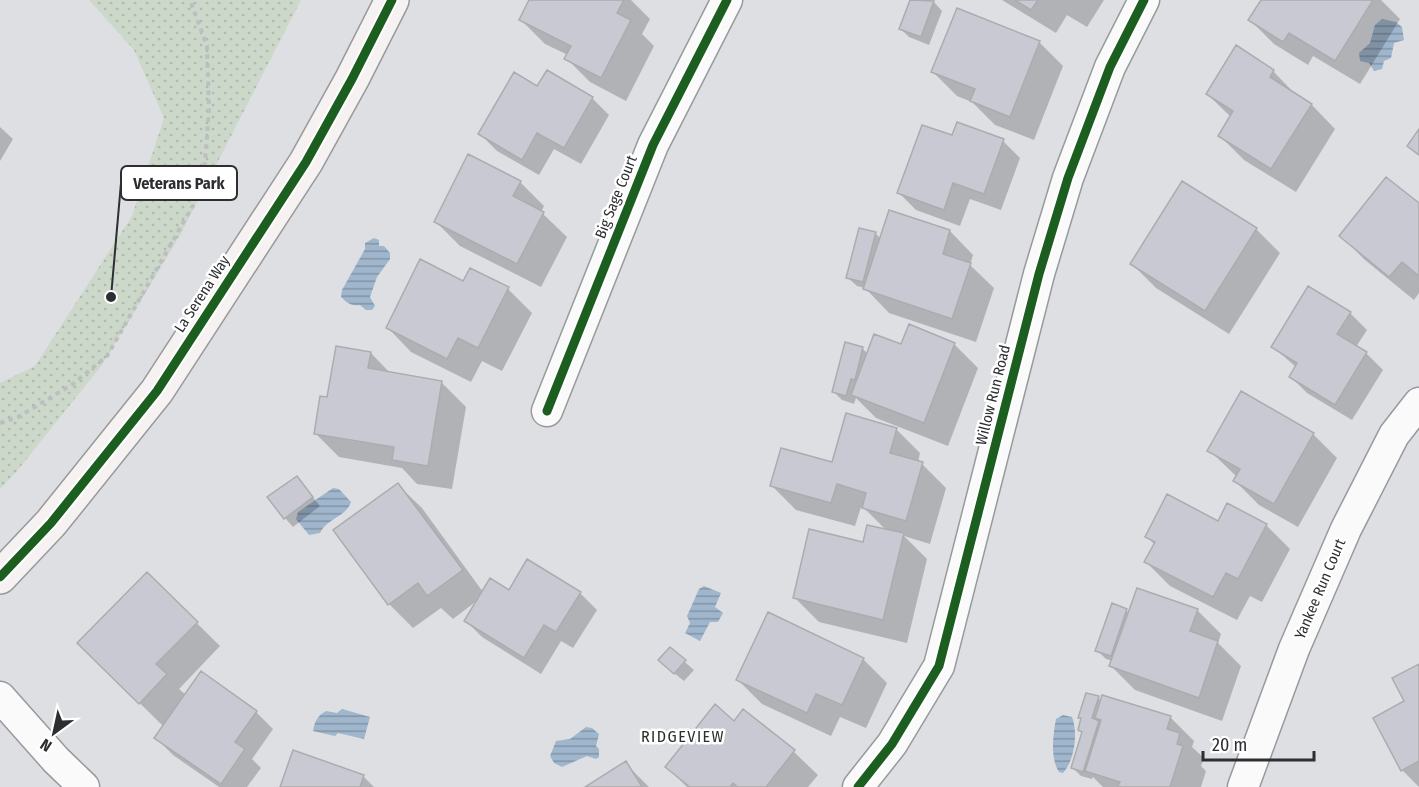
<svg xmlns="http://www.w3.org/2000/svg" width="1419" height="787" font-family="'Fira Sans Condensed',sans-serif">
	<defs>
		<pattern id="park-dots" width="8" height="8" patternUnits="userSpaceOnUse" patternTransform="scale(1.5)"><rect width="8" height="8" fill="#ccd8c9"/><path d="M2 2h.1M6 6h.1" fill="none" stroke="#b0baad" stroke-width="1.8" stroke-linecap="round"/></pattern>
		<pattern id="water-rules" width="6" height="5" patternUnits="userSpaceOnUse" patternTransform="scale(1.5)"><rect width="6" height="5" fill="#9fb6cd"/><path d="M0 2.5h6" fill="none" stroke="#8294a7"/></pattern>
	</defs>
	<rect width="100%" height="100%" fill="#dedfe3"/>
	<!-- park -->
	<path fill="url(#park-dots)" d="M89 0H301L179 237 102 365 17 471 0 489V383L35 366 132 216 164 118 134 50Z"/>
	<!-- water -->
	<path fill="url(#water-rules)" d="M1382 19 1396 22 1402 27 1404 40 1394 43 1391 58 1384 61 1382 69 1374 71 1369 63 1360 61 1359 53 1370 43 1375 25Z
		M374 238 379 240V246H384L390 253V259L377 277 370 297 375 306 372 310H366L360 305C351 306 347 303 341 297L342 290 365 249V243Z
		M333 488 339 489 351 502C346 517 326 519 320 533L309 535 296 519 298 512Z
		M704 586 721 593 715 607 723 613 718 622H710L700 641 685 633 690 623 687 616 699 589Z
		M342 709 370 717 364 739 338 733 335 736 313 731C315 721 317 716 326 711L337 713Z
		M1063 715 1072 717C1078 732 1075 760 1063 773L1059 772C1050 758 1053 735 1056 719Z
		M586 727 592 728 599 734 596 746 599 749V757L596 759 587 756 562 767 554 763 550 756 556 741 570 739Z"/>
	<!-- shadow -->
	<path fill="#0003" d="M531 0H631L650 19 642 34 654 46 626 101 590 82 566 58 568 55 545 44 521 20Z
		M912 0H927L934 2 942 11 929 45 909 37 901 29Z
		M1002 0H1104L1087 27 1067 15 1056 33Z
		M1262 0H1381L1400 19 1360 84 1313 56 1308 65 1274 44 1250 20Z
		M1039 42 1063 66 1034 140 995 125 972 102 957 96 933 72Z
		M1273 71 1297 96 1312 105 1335 129 1296 192 1244 160 1220 136 1231 117 1207 94Z
		M538 88 592 98 609 115 581 164 554 149 539 175 497 151 480 134Z
		M0 127 13 139 0 161Z
		M953 137 1003 141 1020 158 1001 210 970 199 960 226 916 210 899 193Z
		M520 182 544 206 541 212 567 237 541 287 460 246 436 222Z
		M1419 205V293L1414 300 1365 260 1341 236Z
		M1256 229 1280 253 1229 334 1156 288 1132 264Z
		M950 231 973 255 970 265 994 288 976 342 889 313 865 288 857 286 848 278 875 233 881 239Z
		M464 283 508 289 532 313 502 371 482 361 471 382 411 352 388 328Z
		M1350 313 1367 330 1356 347 1366 353 1383 370 1352 420 1307 393 1291 377 1296 367 1273 347Z
		M954 344 978 368 948 446 876 418 856 398 854 404 842 400 833 391 862 348 868 354Z
		M371 353 391 374 442 383 466 407 452 489 417 484 402 468 339 457 315 433 329 399Z
		M896 429 920 453 918 462 922 464 946 488 930 544 904 536 927 559 907 643 819 622 795 598 864 544 887 531 864 508 861 507 855 526 796 510 772 486 833 464Z
		M1313 434 1337 458 1298 527 1259 505 1235 481 1237 477 1209 450Z
		M297 478 320 506 293 527 285 518Z
		M398 485 422 508 483 592 580 593 597 610 573 648 561 641 541 674 482 637 466 621 478 600 453 619 441 608 413 628 389 604 335 531Z
		M1219 523 1266 525 1290 549 1262 602 1250 596 1237 620 1170 586 1146 562 1155 545 1147 537Z
		M147 574 220 646 179 689 186 695 256 712 273 729 252 759 261 768 247 787H219L173 755 156 738 164 727 79 643Z
		M1113 605 1130 613 1197 610 1221 634 1218 643 1241 666 1222 721 1135 690 1111 666 1113 661 1106 659 1097 650Z
		M670 649 694 670 684 681 669 669Z
		M863 659 887 683 866 728 840 717 831 736 762 704 738 680Z
		M1419 666V787L1402 770 1406 702Z
		M1098 698 1102 701 1170 717 1194 741 1192 747 1204 758 1201 766 1206 771 1201 787H1103L1093 777 1092 779 1081 776 1072 767 1083 733 1079 730 1082 720 1080 717Z
		M734 723 794 752 818 775 808 787H687L667 767Z
		M625 763 649 787H588Z
		M363 776 374 787H282Z"/>
	<!-- building -->
	<path fill="#c8c9d3" stroke="#acacaf" stroke-width="1.5" d="M529 0H624L617 13 631 20 601 78 564 59 571 46 519 20Z
		M910 0 934 1 921 37 899 29Z
		M1015 0H1038L1031 10Z
		M1261 0H1373L1335 61 1289 33 1283 42 1248 20Z
		M957 8 1040 41 1010 117 970 101 975 89 931 72Z
		M1236 45 1274 70 1270 77 1312 104 1271 169 1218 136 1233 111 1206 94Z
		M547 70 593 97 564 148 537 133 522 160 478 134 514 72 537 86Z
		M957 122 1004 139 984 194 953 183 944 210 897 193 922 125 952 135Z
		M1419 129V155L1407 146Z
		M468 154 521 181 513 196 544 212 517 264 434 222Z
		M1386 177 1419 203V276L1402 262 1389 277 1339 236Z
		M1182 181 1257 228 1205 311 1130 264Z
		M889 210 950 230 943 254 971 263 952 319 863 289Z
		M859 228 876 232 863 282 846 278Z
		M420 259 463 281 470 268 509 287 478 348 458 338 447 359 386 328Z
		M1308 286 1351 312 1337 334 1367 352 1335 405 1289 377 1297 363 1271 347Z
		M909 324 955 343 924 423 851 395 874 334 901 344Z
		M845 342 863 347 855 380 851 379 846 396 832 392Z
		M336 346 371 352 368 368 442 381 428 466 392 460 394 447 314 434 320 396 327 397Z
		M1241 391 1314 433 1274 504 1233 481 1240 469 1207 451Z
		M846 413 897 428 890 453 923 462 906 521 862 508 866 493 837 484 831 503 770 486 781 448 832 462Z
		M297 476 313 497 284 519 267 497Z
		M398 483 463 570 427 596 418 583 388 605 333 530Z
		M1167 494 1218 521 1227 503 1267 524 1238 579 1226 573 1213 597 1144 562 1155 542 1145 537Z
		M867 525 904 533 883 620 793 598 809 529 863 542Z
		M527 559 581 592 556 632 544 625 524 658 464 621 490 578 509 590Z
		M147 572 198 622 156 664 167 674 139 704 77 643Z
		M1137 588 1198 609 1190 631 1218 641 1199 698 1109 666Z
		M1112 603 1127 609 1111 656 1095 651Z
		M768 612 864 658 842 705 816 694 807 713 736 680Z
		M670 647 686 660 674 674 658 660Z
		M1419 664V761L1401 771 1373 718 1404 701 1392 678Z
		M201 671 257 711 235 742 245 749 221 784 154 738Z
		M1086 693 1099 696 1092 718 1099 721 1083 772 1071 768 1082 732 1078 730 1081 718H1078Z
		M1102 695 1171 716 1167 729 1180 733 1177 744 1183 746 1170 787H1121L1118 786 1120 782 1085 771 1101 720 1095 718Z
		M715 704 734 721 743 709 795 750 766 787H738L733 783 730 787H690L665 767Z
		M293 750 364 775 360 787H280Z
		M626 761 642 787H585Z"/>
	<g fill="none" stroke-linecap="round" stroke-linejoin="round">
		<defs>
			<path id="street" d="M547 411 653 145 727 0
				M0 697 56 760 84 787
				M858 787 892 744 939 666 1039 274 1068 178 1110 67 1144 0
				M1243 787 1294 649 1346 529 1394 435 1419 403"/>
			<path id="secondary" d="M0 577 51 523 157 391 306 162 352 79 392 0"/>
		</defs>
		<!-- street casing -->
		<use href="#street" stroke="#98999c" stroke-width="33"/>
		<!-- secondary casing -->
		<use href="#secondary" stroke="#98999c" stroke-width="36"/>
		<!-- path -->
		<path stroke="#bdbec1" stroke-width="4" stroke-dasharray="4.5 4.5" stroke-linecap="butt" d="M0 423 18 417 73 384 107 356 203 188 209 110 207 46 190 0"/>
		<!-- street -->
		<use href="#street" stroke="#fafafb" stroke-width="30"/>
		<!-- secondary -->
		<use href="#secondary" stroke="#f5f2f1" stroke-width="33"/>
		<defs>
			<path id="cycleway" d="M547 411 653 145 727 0
				M0 577 51 523 157 391 306 162 352 79 392 0
				M858 787 892 744 939 666 1039 274 1068 178 1110 67 1144 0"/>
		</defs>
		<!-- cycleway casing -->
		<use href="#cycleway" stroke="#fff" stroke-width="13"/>
		<!-- cycleway -->
		<use href="#cycleway" stroke="#1b5e20" stroke-width="9"/>
	</g>
	<g text-anchor="middle" dominant-baseline="central" stroke-width="5" stroke-linejoin="round" paint-order="stroke">
		<!-- street labels -->
		<g font-size="15" fill="#2d2e31" stroke="#fff">
			<text transform="translate(616 197) rotate(-68)">Big Sage Court</text>
			<text transform="translate(202 294) rotate(-57)">La Serena Way</text>
			<text transform="translate(993 395) rotate(-76)">Willow Run Road</text>
			<text transform="translate(1320 589) rotate(-67)">Yankee Run Court</text>
		</g>
		<!-- neighbourhood labels -->
		<g font-size="16" letter-spacing="1.5" fill="#2d2e31" stroke="#fff">
			<text x="683" y="736">RIDGEVIEW</text>
		</g>
	</g>
	<!-- callouts -->
	<path fill="none" stroke="#2d2e31" stroke-width="2" d="M111 297L121 183"/>
	<circle fill="#2d2e31" stroke="#fff" stroke-width="2" cx="111" cy="297" r="6"/>
	<rect fill="#fff" stroke="#2d2e31" stroke-width="2" x="121" y="166" width="116" height="34" rx="6"/>
	<g font-size="16" text-anchor="middle" font-weight="bold" fill="#2d2e31">
		<text x="179" y="189">Veterans Park</text>
	</g>
	<!-- north arrow -->
	<g transform="translate(54 733) rotate(213)" stroke="#ffffff" stroke-width="4.5" paint-order="stroke">
	<path d="M0-4.5L10 22L0 15L-10 22Z" fill="#2d2e31"/>
	<text y="-9" font-size="16" font-weight="bold" text-anchor="middle" fill="#2d2e31">N</text>
	</g>
	<!-- scale -->
	<path d="M1203 751v9h111v-9" fill="none" stroke="#2d2e31" stroke-width="3"/>
	<text x="1212" y="751" font-size="18" fill="#2d2e31" stroke="#ffffff" stroke-width="4.5" paint-order="stroke">20 m</text>
</svg>
